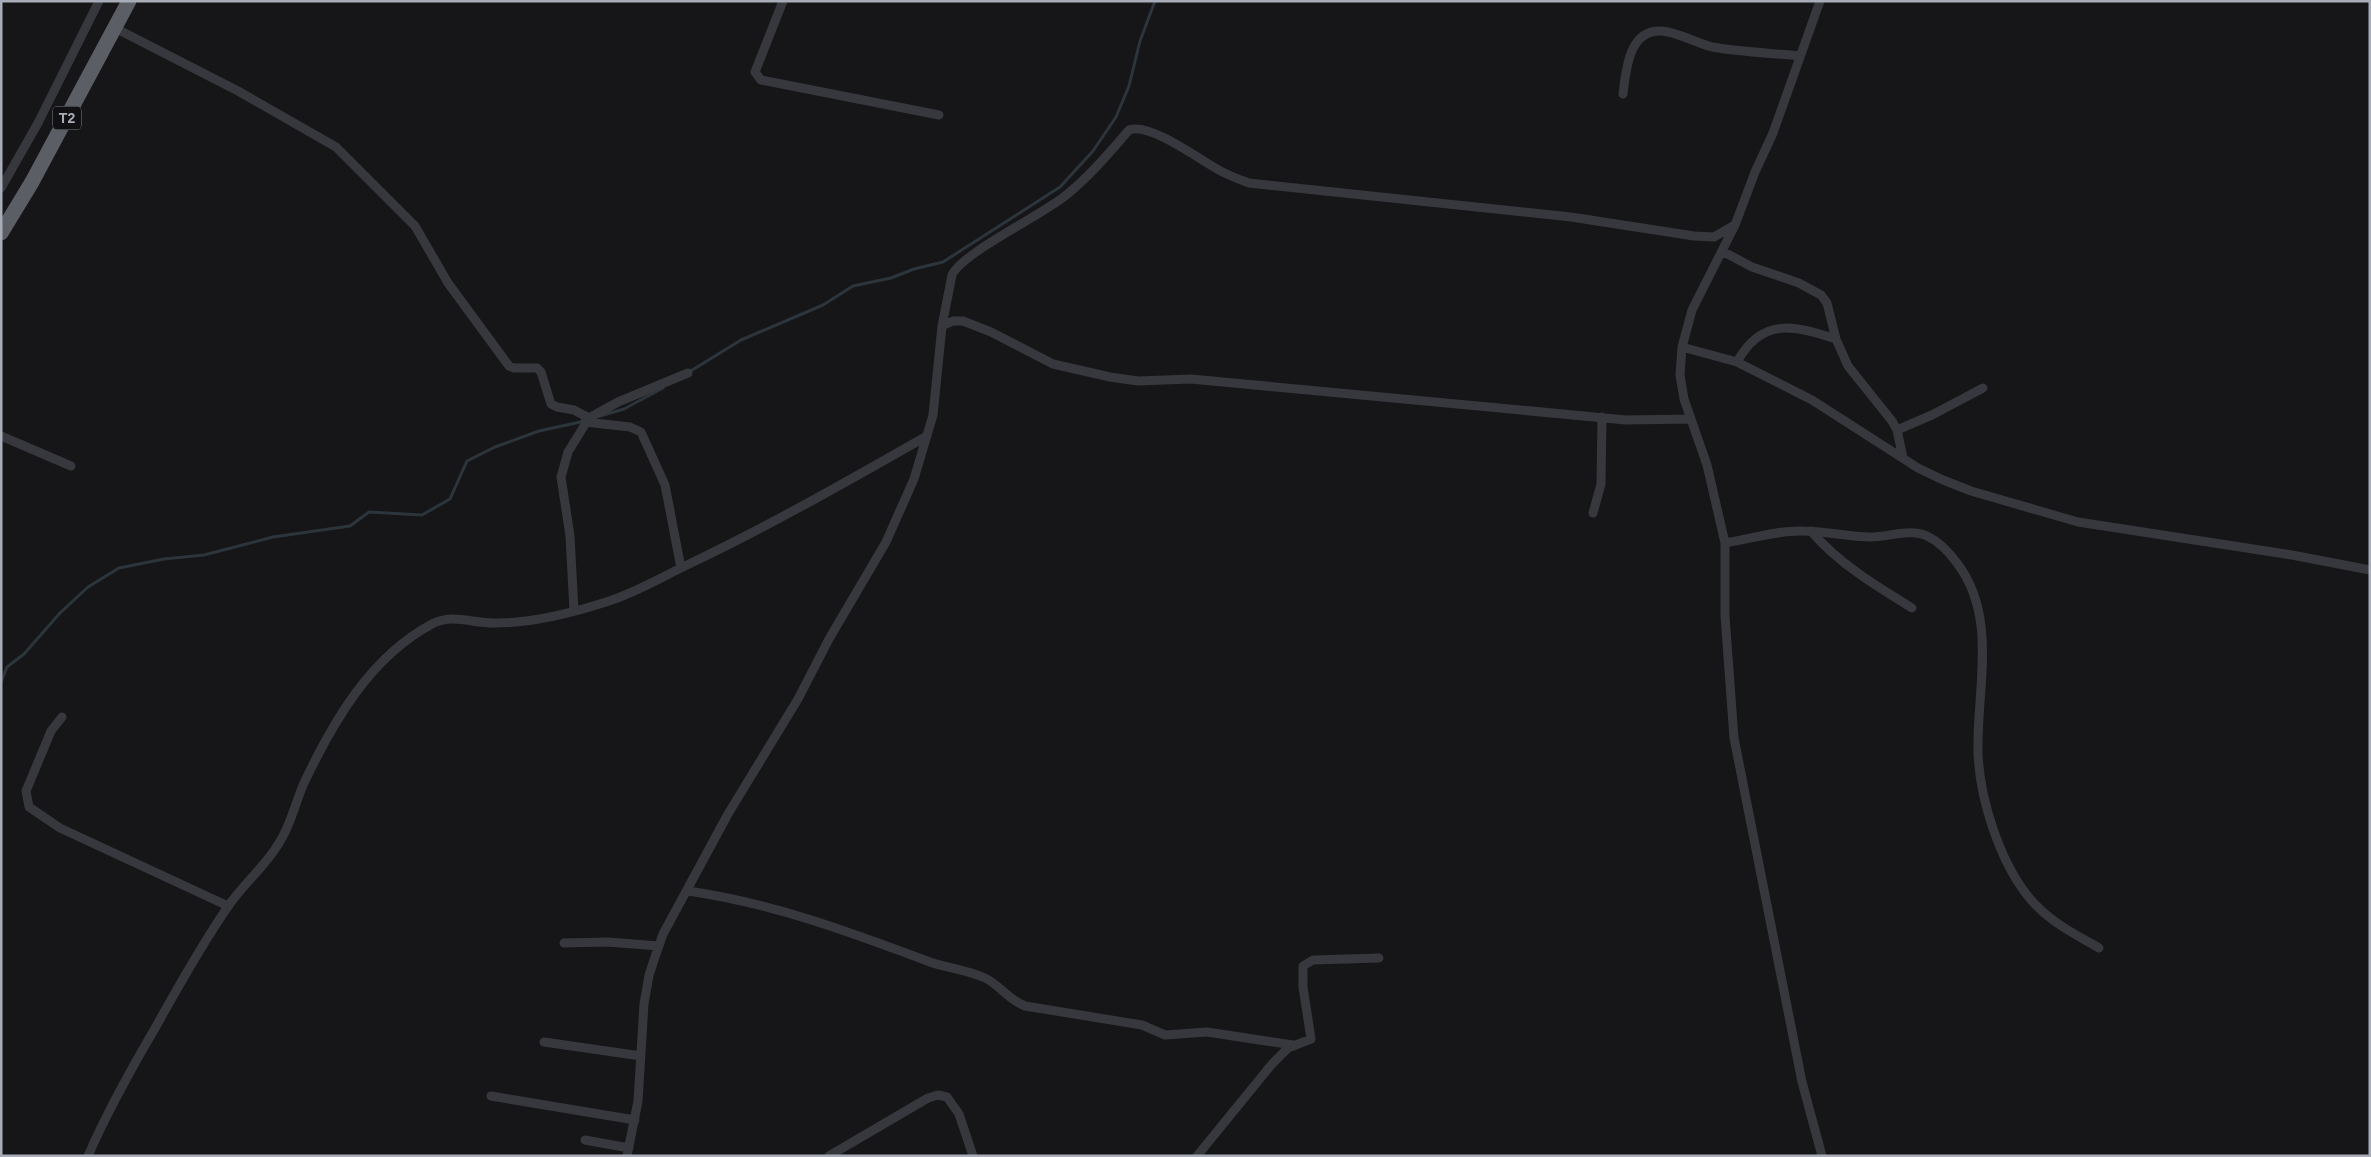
<svg xmlns="http://www.w3.org/2000/svg" width="2371" height="1157" font-family="Arial,sans-serif">
	<rect width="100%" height="100%" fill="#161618"/>
	<g fill="none" stroke-linecap="round" stroke-linejoin="round">
		<!-- stream -->
		<path stroke="#2c353c" stroke-width="3" d="M689 372 741 340 823 305 853 286 891 278 914 269 943 262 1060 187 1093 151 1116 117 1129 86 1140 41 1155 1
			M600 416 624 409 663 388
			M1 682 7 667 24 654 60 613 88 587 119 568 164 559 204 555 273 537 350 526 369 512 422 515 450 499 467 461 495 447 539 431 585 421"/>
		<!-- minor -->
		<path stroke="#37383d" stroke-width="9" d="M783 1 755 72 761 80 939 115
			M1820 1 1773 133 1755 172 1735 225 1692 310 1682 347 1680 375 1684 399 1707 465 1725 543V616L1734 738 1802 1082 1822 1156
			M115 28 238 91 336 147 415 226 448 283 509 366 514 368H537L541 372 551 404 557 407 574 410 589 418
			M1623 94C1626 67 1630 24 1668 32 1683 35 1697 43 1712 47 1741 52 1771 53 1800 56
			M1 188 38 123 99 1
			M1722 251 1752 267 1799 283 1821 295 1827 303 1836 339 1848 366 1892 421 1897 430 1903 458
			M942 326 953 321H963L991 332 1053 364 1110 377 1138 381 1191 379 1626 420 1691 419
			M1682 347 1737 362 1812 400 1918 468 1943 480 1971 491 2078 522 2292 555 2370 570
			M1737 362C1762 316 1795 326 1836 339
			M585 422 630 427 641 432 665 485 681 568
			M1897 430 1932 415 1983 388
			M1 436 71 466
			M1593 513 1601 484 1602 417
			M1811 531C1838 563 1876 586 1912 608
			M1725 543C1750 539 1778 530 1803 531 1826 531 1848 537 1871 537 1889 537 1910 528 1927 536 1940 542 1949 552 1957 563 1999 618 1976 691 1978 754 1980 799 1999 859 2027 895 2046 920 2073 933 2099 948
			M574 611 570 536 561 477 568 452 589 418 618 402 688 373
			M62 717 51 731 26 791 29 807 60 828 228 906
			M688 891C772 903 850 932 930 962 947 968 967 970 985 978 1000 985 1007 999 1025 1006L1142 1025 1165 1035 1207 1032 1293 1045
			M564 943 608 942 659 946
			M544 1042 641 1056
			M491 1096 635 1120
			M585 1140 629 1148
			M88 1156C107 1112 130 1071 154 1030 177 989 200 947 227 908 242 885 265 867 279 843 291 825 295 803 304 783 333 722 370 657 432 624 453 613 473 624 496 623 532 623 572 613 606 602 635 593 660 578 687 565 769 526 848 481 927 436
			M627 1156 638 1101 644 1004 649 975 655 957 663 934 728 814 798 699 829 639 886 542 914 479 933 415 942 326 952 275C962 253 1042 215 1065 196 1090 176 1109 153 1129 130 1149 122 1199 159 1217 169 1227 175 1238 179 1249 183L1571 217 1694 236 1714 237 1735 225
			M829 1156 928 1098 938 1095 947 1097 959 1114 973 1156
			M1197 1156 1272 1064 1288 1048 1311 1039 1303 987V966L1313 960 1379 958"/>
		<!-- trunk -->
		<path stroke="#5b5e65" stroke-width="15" d="M1 233 32 182 129 1"/>
	</g>
	<g text-anchor="middle" dominant-baseline="central" stroke-width="4.5" stroke-linejoin="round" paint-order="stroke">
		<!-- shield labels -->
		<rect fill="#111113" stroke="#7b7e86" stroke-width="1" x="53" y="106.5" width="28" height="23" rx="4"/>
		<g font-size="14" font-weight="bold" fill="#a8adb8">
			<text x="67" y="118">T2</text>
		</g>
	</g>
	<!-- border -->
	<rect width="2371" height="1157" fill="none" stroke="#a8adb8" stroke-width="5"/>
</svg>
